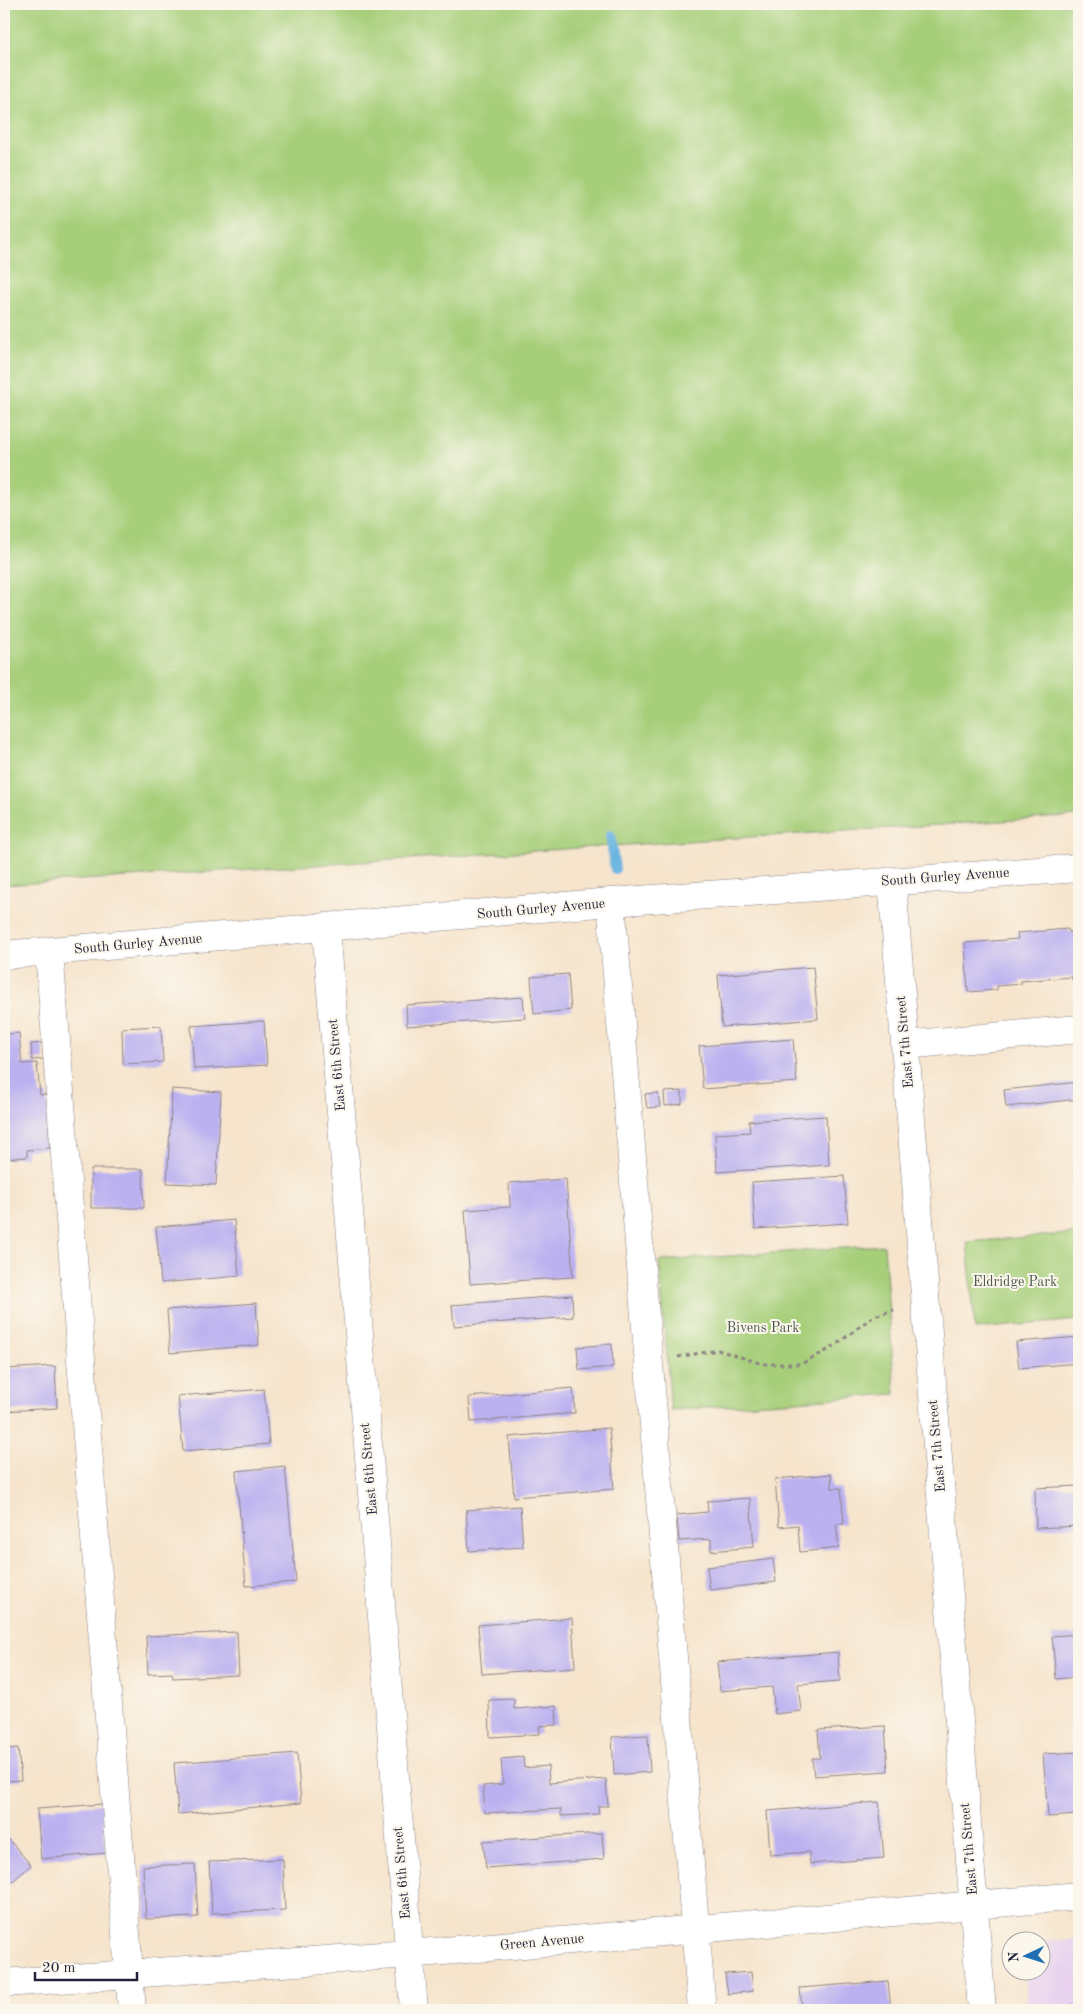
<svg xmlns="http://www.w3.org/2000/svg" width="1083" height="2014" font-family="'Old Standard TT',serif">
	<rect width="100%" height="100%" fill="#fbf7ec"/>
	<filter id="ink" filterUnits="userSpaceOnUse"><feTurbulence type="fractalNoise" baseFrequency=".02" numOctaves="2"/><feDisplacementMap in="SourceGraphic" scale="10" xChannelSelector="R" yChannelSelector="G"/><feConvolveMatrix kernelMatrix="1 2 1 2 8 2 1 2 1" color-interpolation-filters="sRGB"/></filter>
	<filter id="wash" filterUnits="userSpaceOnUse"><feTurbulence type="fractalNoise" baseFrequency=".0096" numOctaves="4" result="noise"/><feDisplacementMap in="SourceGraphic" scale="20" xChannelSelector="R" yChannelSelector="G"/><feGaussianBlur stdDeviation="1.12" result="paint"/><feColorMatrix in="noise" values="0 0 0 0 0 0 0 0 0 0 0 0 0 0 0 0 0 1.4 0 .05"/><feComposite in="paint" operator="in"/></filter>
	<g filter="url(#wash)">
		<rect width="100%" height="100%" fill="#f6e4cc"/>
		<!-- built -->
		<path fill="#e8d2ef" d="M1079 1939V2010H1028L1025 1972H1040L1041 1942Z"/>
		<!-- green -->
		<path fill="#a7cf7a" stroke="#64785a" d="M4 4H1079V816L4 885Z
			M1079 1233V1320L975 1329 967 1242Z
			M884 1245 895 1394 671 1410 659 1261Z"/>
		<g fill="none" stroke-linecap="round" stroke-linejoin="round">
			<!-- stream -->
			<path stroke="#67b4e0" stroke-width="10" d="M610 835 615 869"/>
		</g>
		<g id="blocks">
			<!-- building -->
			<path fill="#bbb1f0" d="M1068 929 1069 932H1079V980H1072V977L1021 981V984L997 986V990L968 992 965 943 1018 939 1017 933Z
				M813 967 818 1019 722 1027 718 975Z
				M568 974 571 1010 534 1014 531 977Z
				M523 997 525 1018 407 1026 406 1005Z
				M264 1021 267 1065 194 1069 191 1026Z
				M161 1026 163 1062 123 1064 122 1028Z
				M19 1033 22 1064 37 1063 40 1095 47 1094 50 1148 27 1150V1157L4 1159V1034Z
				M793 1039 797 1082 703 1089 699 1046Z
				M42 1043 44 1059 32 1060 31 1044Z
				M1079 1082V1099L1006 1107 1004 1090Z
				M172 1089 221 1092 216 1185 167 1183Z
				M682 1091V1104L665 1106 664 1092Z
				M658 1093 660 1107 647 1108 645 1094Z
				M826 1116 829 1165 717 1172 715 1134 750 1132 749 1121Z
				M91 1169H143L144 1208H91Z
				M844 1176 848 1223 755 1229 752 1182Z
				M566 1179 573 1277 470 1284 465 1210 510 1207 509 1183Z
				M234 1220 239 1276 161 1283 156 1227Z
				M572 1295 573 1317 454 1326 452 1305Z
				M256 1303 259 1345 170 1353 167 1310Z
				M1079 1337V1363L1019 1368 1016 1342Z
				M612 1344 613 1367 579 1370 577 1347Z
				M55 1366 57 1408 4 1411V1369Z
				M573 1388 575 1413 471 1422 469 1397Z
				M264 1389 269 1444 183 1451 178 1396Z
				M609 1428 614 1489 514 1497 509 1437Z
				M285 1466 296 1582 246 1586 236 1471Z
				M831 1474 832 1488H841L844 1524H836L839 1548 800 1552 798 1525 779 1527 775 1479Z
				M1079 1486V1526L1036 1528 1035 1488Z
				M750 1498 754 1547 711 1551V1539L679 1541 677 1515 708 1512 707 1501Z
				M520 1506 523 1547 469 1551 466 1510Z
				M773 1559 776 1582 710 1590 707 1567Z
				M572 1618 575 1667 482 1674 478 1625Z
				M237 1632 239 1675 173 1678 172 1673 148 1674 146 1636Z
				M1079 1634V1677L1056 1679 1052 1636Z
				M838 1652 840 1681 798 1684 801 1711 775 1714 772 1687 720 1691 717 1662Z
				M514 1699V1709L556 1706 557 1725 539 1726 540 1734 490 1737 489 1700Z
				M885 1726 888 1771 814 1776 812 1758H820L818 1730Z
				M648 1735 650 1772 614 1775 612 1737Z
				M18 1748 21 1780 4 1781V1749Z
				M1079 1752V1815L1048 1817 1043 1754Z
				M297 1753 301 1803 178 1814 174 1763Z
				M523 1757 524 1768 548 1766 549 1783 606 1779 608 1806H598L599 1814 561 1816V1809L485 1813 483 1786 503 1784 501 1759Z
				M879 1802 884 1858 810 1864 809 1852 770 1855 767 1811Z
				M102 1804 106 1853 41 1859 37 1809Z
				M602 1833 604 1859 486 1868 483 1841Z
				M4 1834 31 1865 4 1889Z
				M283 1859 285 1910 212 1913 209 1862Z
				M195 1864 198 1917 146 1919 143 1866Z
				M751 1972 753 1991 728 1994 725 1974Z
				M888 1981 891 2010H802L800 1988Z
				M1079 2005V2010H1067L1066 2006Z"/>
		</g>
	</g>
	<g filter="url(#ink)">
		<use href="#blocks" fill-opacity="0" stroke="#8c8384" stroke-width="1"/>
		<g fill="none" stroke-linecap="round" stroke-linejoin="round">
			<defs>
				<path id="minor" d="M892 881 982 2010
					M611 902 702 2010
					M326 928 414 2010
					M49 951 132 2010
					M4 955 611 902 1079 868
					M905 1045 1079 1029
					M4 1983 409 1954 1079 1896"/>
			</defs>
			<!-- minor casing -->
			<use href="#minor" stroke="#8c8384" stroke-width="29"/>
			<!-- path -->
			<path stroke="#8c8384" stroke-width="3" stroke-dasharray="4 4" stroke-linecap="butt" d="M678 1357 718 1350 763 1364H801L830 1349 874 1316 894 1310"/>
			<!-- minor -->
			<use href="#minor" stroke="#fff" stroke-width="28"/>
		</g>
	</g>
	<g text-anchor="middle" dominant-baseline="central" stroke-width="4" stroke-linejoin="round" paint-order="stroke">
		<!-- street labels -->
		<g font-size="14" fill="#22223b" stroke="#fbf7ec">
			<text transform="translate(945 877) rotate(-4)">South Gurley Avenue</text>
			<text transform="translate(541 909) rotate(-5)">South Gurley Avenue</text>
			<text transform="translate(138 944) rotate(-5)">South Gurley Avenue</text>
			<text transform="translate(905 1042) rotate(-95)">East 7th Street</text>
			<text transform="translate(337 1065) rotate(-95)">East 6th Street</text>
			<text transform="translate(937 1446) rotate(-95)">East 7th Street</text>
			<text transform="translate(369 1469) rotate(-95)">East 6th Street</text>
			<text transform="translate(969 1849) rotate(-95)">East 7th Street</text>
			<text transform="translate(402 1873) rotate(-95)">East 6th Street</text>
			<text transform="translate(542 1942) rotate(-5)">Green Avenue</text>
		</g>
		<!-- park labels -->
		<g font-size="14" fill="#4a564e" stroke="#fbf7ec">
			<text x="1015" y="1282">Eldridge Park</text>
			<text x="763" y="1328">Bivens Park</text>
		</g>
	</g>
	<!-- margin -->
	<rect width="1083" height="2014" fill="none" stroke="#fbf7ec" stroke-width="20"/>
	<!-- north arrow -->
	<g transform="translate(1026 1956) rotate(266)"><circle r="24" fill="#fbf7ec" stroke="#a4a2a5"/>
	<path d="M0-4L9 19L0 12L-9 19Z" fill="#1f6fb2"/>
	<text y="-8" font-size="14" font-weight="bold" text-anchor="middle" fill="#22223b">N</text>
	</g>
	<!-- scale -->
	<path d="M35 1972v8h102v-8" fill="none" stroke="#22223b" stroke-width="2.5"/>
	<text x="42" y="1972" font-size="15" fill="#22223b" stroke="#fbf7ec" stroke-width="4" paint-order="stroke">20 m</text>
</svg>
